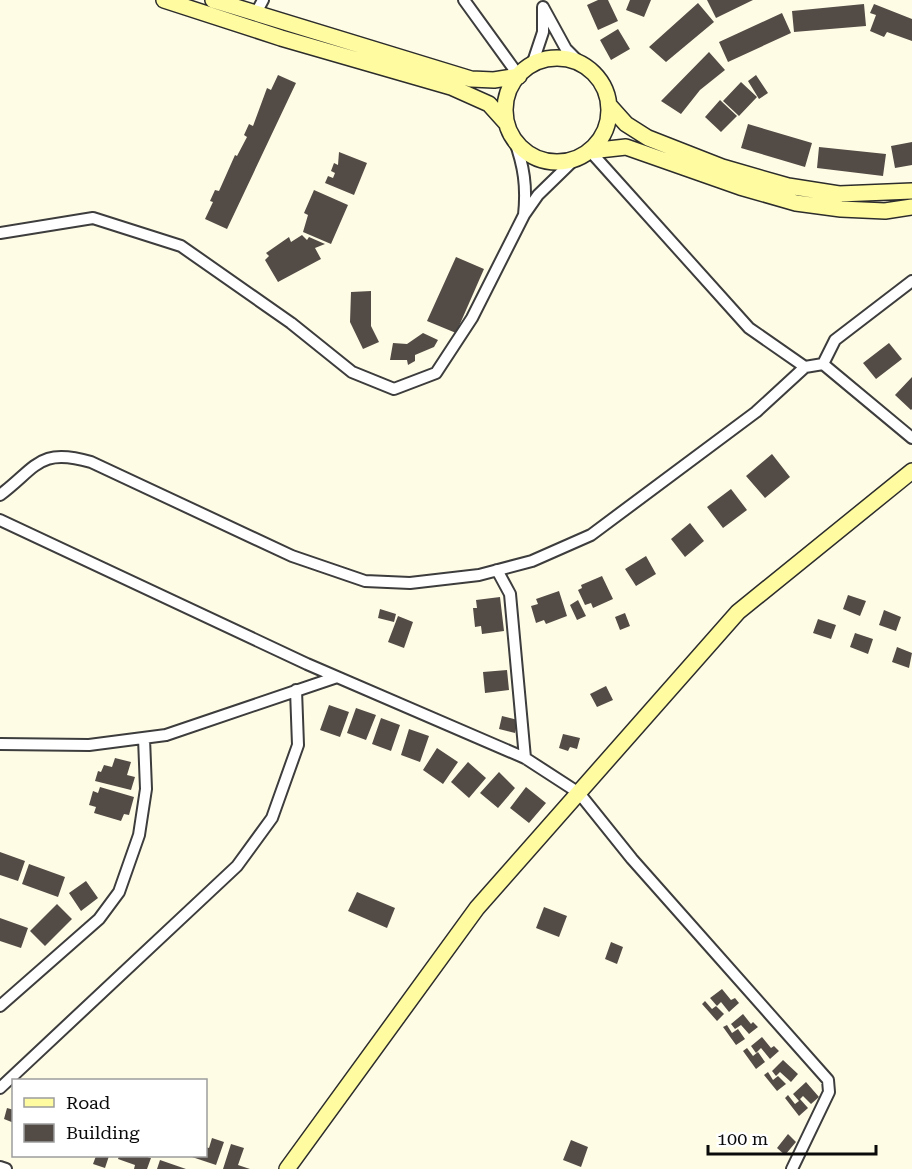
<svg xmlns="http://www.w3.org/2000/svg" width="912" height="1169" font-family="'Roboto Serif',serif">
	<rect width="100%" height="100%" fill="#fffce6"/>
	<!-- building -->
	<path fill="#534c46" d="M598 0H608L618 21 598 30 587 5Z
		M630 0H651L644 17 626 10Z
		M707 0H753L716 18Z
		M698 3 714 22 666 62 649 47Z
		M864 4 866 26 794 32 792 11Z
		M874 4 912 19V41L887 32 884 37 870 31 876 15 870 13Z
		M782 13 791 33 728 62 719 42Z
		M618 29 630 49 611 60 600 40Z
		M709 52 725 70 700 90 681 114 661 101Z
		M278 75 296 83 227 229 205 219 213 202 210 201 215 190 219 191 235 155 237 156 247 137 244 135 249 124 253 126 267 88 271 90Z
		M756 75 768 93 759 99 748 81Z
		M741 82 757 97 739 116 723 101Z
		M720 100 737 116 721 132 705 117Z
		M748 124 812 143 805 167 741 148Z
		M912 142V165L895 168 891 146Z
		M819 147 886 154 883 176 817 168Z
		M339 152 367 163 354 195 325 183 328 176 333 178 335 173 331 171 334 163 338 165Z
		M314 190 348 205 331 244 303 232 308 215 304 213Z
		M302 235 307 240 309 237 325 244 315 248 321 259 278 282 265 260 269 256 266 253 289 237 291 242Z
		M456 257 484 269 456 333 427 321Z
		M371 291V326L379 342 363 349 350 322 351 292Z
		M423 333 438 340 434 347 415 355V361L408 365 407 360H390L393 343 407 344Z
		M889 343 902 359 876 379 863 363Z
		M912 377V409L911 410 895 395Z
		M772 454 790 477 765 498 746 476Z
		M731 489 747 510 723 528 707 507Z
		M690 523 704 541 685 557 671 539Z
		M646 556 656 574 636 586 625 569Z
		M602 576 613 599 593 608 591 603 585 605 578 590 582 588 581 585Z
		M559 591 567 616 546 624 544 620 536 623 531 606 538 604 536 599Z
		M848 595 866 601 860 616 843 609Z
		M500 597 504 631 482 634 481 626 475 627 473 608H477L476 600Z
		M578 600 586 616 577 620 570 605Z
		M380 609 396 614 394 622 378 618Z
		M884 610 901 617 896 631 879 625Z
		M625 613 630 626 620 630 615 617Z
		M398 616 413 622 404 648 388 642Z
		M818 619 836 625 831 639 813 633Z
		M855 633 873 639 868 654 850 647Z
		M897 647 912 653 909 668 892 662Z
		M507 670 509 690 485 693 483 672Z
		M606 686 613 700 597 707 590 694Z
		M329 705 349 712 340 737 320 730Z
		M356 708 376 715 366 740 347 733Z
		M502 716 518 720 515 733 499 729Z
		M381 718 400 725 391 751 372 744Z
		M409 729 429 736 420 762 401 755Z
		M563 734 580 738 577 749 570 747 568 751 559 748Z
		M437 748 458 762 443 784 423 770Z
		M115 758 131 762 127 775 135 777 131 790 95 781 98 771 101 772 104 765 112 767Z
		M468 762 486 778 469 798 451 782Z
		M499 772 515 788 498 808 480 793Z
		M100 787 134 797 129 815 124 814 121 821 94 813 96 807 89 805 93 791 98 793Z
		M526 787 546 803 529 823 510 808Z
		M0 852 25 861 18 881 0 875Z
		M29 864 65 877 58 897 22 884Z
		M86 881 98 898 81 911 69 893Z
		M357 892 395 908 387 928 348 911Z
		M57 904 72 919 45 946 30 931Z
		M544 907 567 916 559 937 536 928Z
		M0 918 28 928 21 948 0 941Z
		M611 942 623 947 617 964 605 959Z
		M722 989 731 1000 735 998 739 1003 729 1012 721 1002 717 1006 710 998Z
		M705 1001 712 1009 716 1006 724 1014 717 1021 702 1004Z
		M743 1014 751 1024 753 1022 758 1027 749 1034 741 1025 735 1029 731 1024Z
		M727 1025 732 1033 738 1029 745 1039 736 1045 723 1027Z
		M762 1037 771 1048 774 1046 779 1051 770 1059 761 1048 756 1053 751 1046Z
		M747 1048 753 1056 758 1052 765 1062 756 1069 743 1051Z
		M783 1060 798 1074 791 1082 780 1072 776 1076 772 1071Z
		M768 1072 773 1080 778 1076 786 1084 777 1091 764 1075Z
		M806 1082 819 1097 811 1104 803 1096 800 1099 808 1108 799 1116 785 1098 788 1095 795 1104 799 1101 793 1094Z
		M7 1108 14 1110V1123L4 1119Z
		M788 1134 796 1142 785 1155 777 1148Z
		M212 1138 224 1142 216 1165 189 1156H206V1147L209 1148Z
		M571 1140 588 1147 581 1167 563 1160Z
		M231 1144 244 1148 238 1165 250 1169H223Z
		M96 1156H109L105 1168 93 1164Z
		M119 1156H144L151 1158 147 1169H134L135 1165 118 1159Z
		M160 1160 186 1169H157Z"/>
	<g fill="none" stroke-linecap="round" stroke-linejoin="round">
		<defs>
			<path id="street" d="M464 0 519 76
				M256 13 263 0
				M532 65 543 32V7L566 49 581 64
				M514 139C524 166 527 187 524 215L538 195 575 159
				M590 151 749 328 805 367
				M0 233 93 218 181 246 291 323 352 372 394 389 436 373 472 318 524 215
				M823 364 835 340 912 281
				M0 495C37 467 39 447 91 462L292 556 365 581 410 583 479 575 532 561 591 535 756 412 805 367 823 364 912 438
				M0 520 307 664 525 758 579 793 632 859 828 1080 829 1092 792 1169
				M497 570 510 594 525 758
				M0 744 89 745 166 735 337 677
				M0 1006 99 919 119 892 139 835 146 789 144 738
				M0 1088 237 866 272 818 298 745 296 690
				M0 1167 6 1169"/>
			<path id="secondary" d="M164 0 281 38 451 87 489 104 507 124
				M213 0 471 79 494 80 519 76
				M505 110a52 52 0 1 1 104 0a52 52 0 1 1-104 0Z
				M609 105 626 124 648 138 722 167 788 186 839 194 912 191
				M590 151 626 147 740 187 796 203 841 209 885 211 912 207
				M287 1169 477 908 738 612 912 471"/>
		</defs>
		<!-- street casing -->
		<use href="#street" stroke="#3d3d3d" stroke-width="14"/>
		<!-- secondary casing -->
		<use href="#secondary" stroke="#2c2c2c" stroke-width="18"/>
		<!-- street -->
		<use href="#street" stroke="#fff" stroke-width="10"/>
		<!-- secondary -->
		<use href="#secondary" stroke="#fffba1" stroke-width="15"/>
	</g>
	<!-- legend -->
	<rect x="12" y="1079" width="195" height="78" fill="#ffffff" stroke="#9d9d9d" stroke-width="1.5"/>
	<rect x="24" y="1098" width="30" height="9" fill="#fffba1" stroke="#9d9d9d" stroke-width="1.5"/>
	<text x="66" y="1109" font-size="18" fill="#0a0a0a">Road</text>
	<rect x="24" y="1124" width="30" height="18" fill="#534c46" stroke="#9d9d9d" stroke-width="1.5"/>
	<text x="66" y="1139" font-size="18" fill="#0a0a0a">Building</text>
	<!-- scale -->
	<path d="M708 1145v9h168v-9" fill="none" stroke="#0a0a0a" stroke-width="3"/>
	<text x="717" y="1145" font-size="18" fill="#0a0a0a" stroke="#ffffff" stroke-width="4.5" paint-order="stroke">100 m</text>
</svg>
